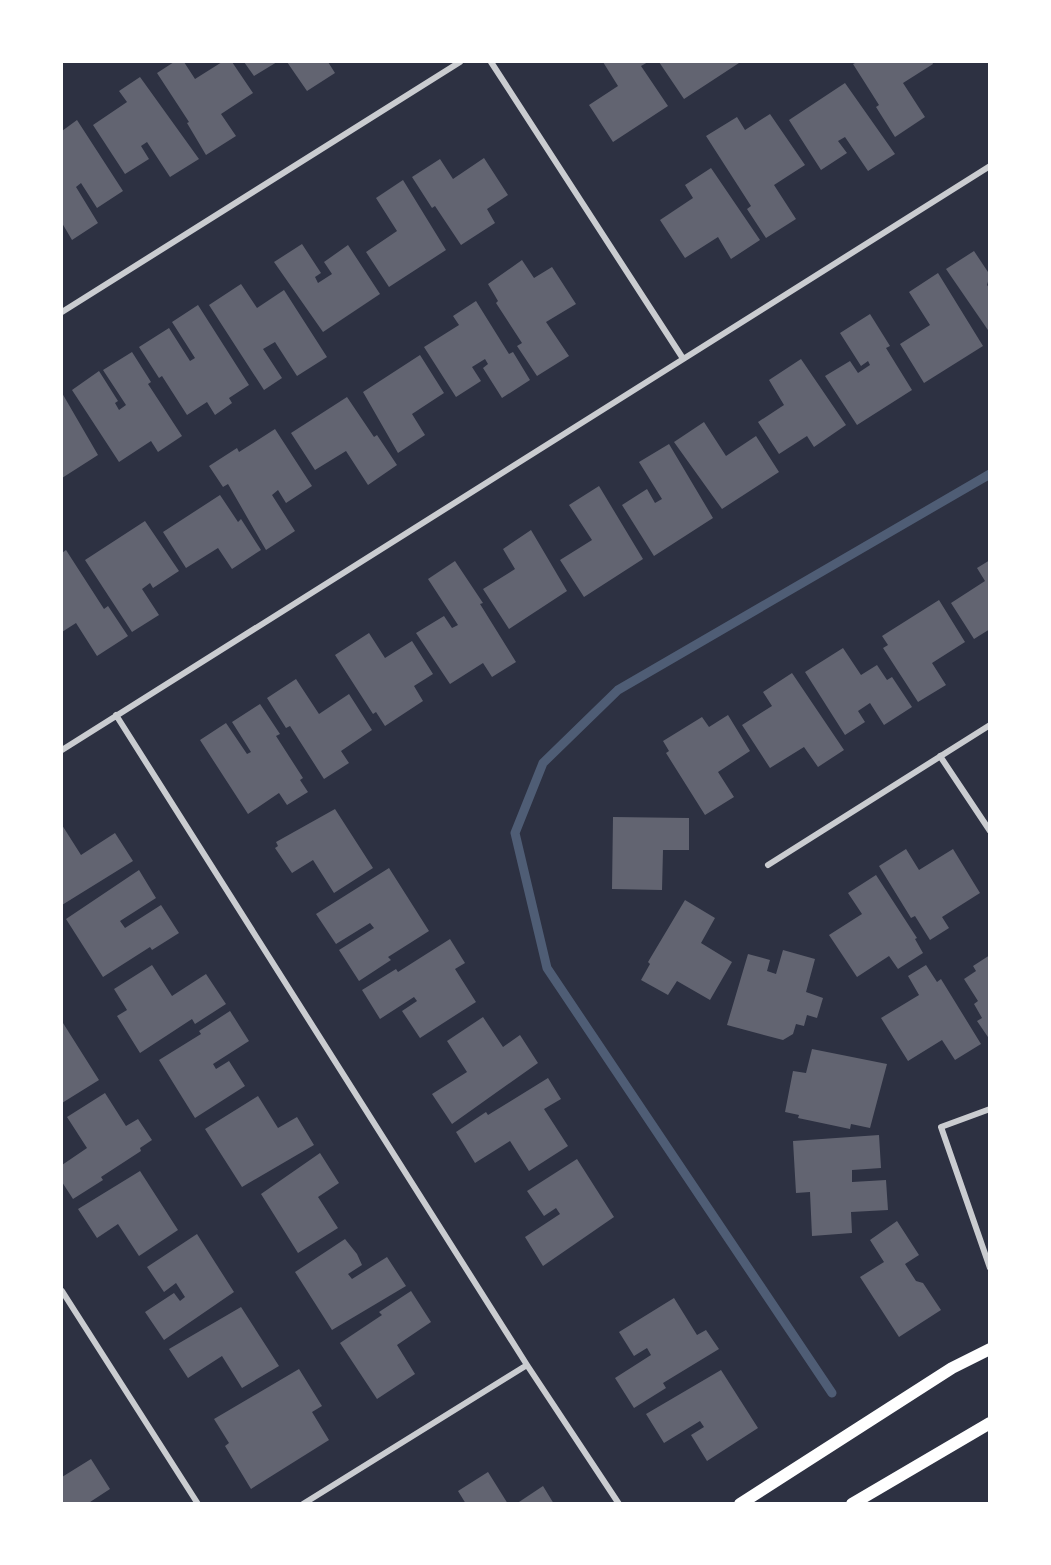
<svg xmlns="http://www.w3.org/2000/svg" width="1051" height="1565" font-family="'PT Sans Narrow',sans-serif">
	<rect width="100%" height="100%" fill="#2d3142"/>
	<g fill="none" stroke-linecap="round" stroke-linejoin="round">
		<!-- stream -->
		<path stroke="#4f5d75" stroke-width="9" d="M832 1393 547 968 515 833 543 763 618 690 990 474"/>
	</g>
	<!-- building -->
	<path fill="#626471" d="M174 62H184L195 79 222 62H232L253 93 221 114 236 136 206 155 187 123 189 122 157 73Z
		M244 62H277L254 76Z
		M287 62H328L335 73 307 91Z
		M603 62H648L641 66 668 106 613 142 589 105 618 86Z
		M659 62H738L739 63 684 99Z
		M857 62H932L933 64 903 83 925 117 895 137 876 107 879 105 853 64Z
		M140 77 199 159 170 177 147 142 141 146 149 159 125 174 93 125 127 102 119 91Z
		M845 83 895 154 868 171 845 137 838 141 847 153 821 170 789 120Z
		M770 114 805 165 774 185 796 219 766 238 747 209 751 206 706 136 737 117 745 130Z
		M77 120 123 191 97 208 81 183 76 187 98 223 72 240 62 223V131Z
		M484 158 508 195 487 209 495 223 461 245 435 206 432 208 412 177 440 159 453 179Z
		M711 168 760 240 731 259 718 237 685 258 660 220 693 198 685 185Z
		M403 180 446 250 389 287 366 252 397 231 376 198Z
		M302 244 321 273 315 277 318 283 332 274 324 262 348 245 380 294 323 332 274 262Z
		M974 251 990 275 987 285 990 289V333L946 269Z
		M522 260 534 278 552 267 576 304 546 322 569 356 537 376 517 346 522 343 496 303 498 301 488 284Z
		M938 273 983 346 924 383 900 344 930 325 909 292Z
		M241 284 257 308 284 290 327 357 297 376 275 342 263 349 282 378 264 390 209 305Z
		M476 301 509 354 513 352 530 380 502 398 483 368 488 364 485 359 472 367 481 381 456 397 424 347 459 325 453 316Z
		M198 305 249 385 229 398 232 403 215 415 207 402 187 415 162 376 159 378 139 347 169 328 190 361 195 358 172 322Z
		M870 314 890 346 886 348 912 390 857 425 825 376 850 361 858 373 870 365 868 361 861 366 840 333Z
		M132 352 151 382 148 384 182 436 158 452 151 441 119 462 72 390 99 371 118 401 115 403 119 410 126 405 103 370Z
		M420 355 444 393 412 414 425 435 398 453 363 392Z
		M801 359 846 425 814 447 807 436 779 454 758 422 784 405 769 380Z
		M62 393 98 455 62 478Z
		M347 397 374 437 377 435 397 465 368 485 346 451 315 470 291 433Z
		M704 422 726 456 756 436 779 472 722 509 674 442Z
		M275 429 312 486 286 503 278 490 272 495 295 531 266 550 228 484 223 487 209 466 237 448 239 452Z
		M669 444 713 518 654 556 622 505 647 489 655 503 662 499 639 462Z
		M599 486 643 559 584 597 560 560 592 540 569 505Z
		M220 495 238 522 241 519 261 550 232 569 218 548 186 568 163 532Z
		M145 521 179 571 153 588 150 583 142 589 159 615 132 632 85 560Z
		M531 530 567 591 509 629 483 589 515 569 503 549Z
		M66 550 104 609 108 606 128 636 97 656 76 623 62 632V553Z
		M990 560V629L974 639 951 603 985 581 977 568Z
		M455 561 483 603 480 604 516 662 492 677 483 663 450 684 416 633 444 616 452 628 458 625 428 579Z
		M939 600 965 642 932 663 946 685 918 702 883 648 888 645 882 636Z
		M369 633 385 658 412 641 433 674 414 686 423 701 385 726 376 712 373 714 335 655Z
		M843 648 861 675 877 665 887 680 892 677 912 707 884 725 870 703 858 711 865 722 845 735 805 672Z
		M792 673 844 750 818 767 804 747 770 768 742 725 772 706 763 692Z
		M296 679 319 714 349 694 372 730 341 751 349 763 324 779 290 726 286 728 267 698Z
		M260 704 280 734 276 736 303 778 300 780 308 792 287 805 279 793 248 814 200 740 226 723 247 754 251 752 232 722Z
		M728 715 750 751 718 772 734 797 705 815 666 753 669 751 663 741 702 717 709 727Z
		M335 809 373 868 334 893 313 860 292 873 275 848 278 846 276 842Z
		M613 817 689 818V850H663L662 890 612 889Z
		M62 825 81 855 115 833 133 861 62 905Z
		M906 849 919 870 953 849 980 893 942 917 949 928 930 940 915 916 911 918 879 866Z
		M389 868 429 931 388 957 391 960 359 981 339 950 374 928 370 923 336 944 316 914Z
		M139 870 156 898 120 921 125 928 161 905 179 933 152 950 150 947 103 977 66 919Z
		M876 875 917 938 915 939 923 953 898 969 889 956 857 977 829 935 862 914 848 893Z
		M685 900 715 918 701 943 732 962 710 1000 677 981 668 995 641 980 650 964 648 962Z
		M450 939 465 963 455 969 476 1002 420 1038 402 1011 417 1001 414 997 380 1019 362 990 396 969 398 972Z
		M783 950 815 959 806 992 823 998 817 1018 807 1015 804 1026 796 1024 793 1034 783 1040 727 1025 748 954 770 960 767 971 776 974Z
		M990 955V1040L977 1021 982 1018 974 1004 978 1001 964 979 976 971 973 966Z
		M152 965 172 996 206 974 226 1004 195 1024 192 1019 140 1053 117 1016 127 1010 114 989Z
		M926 965 937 982 941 979 981 1044 955 1060 942 1040 908 1061 881 1018 919 995 908 976Z
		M230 1011 249 1041 213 1064 216 1069 229 1061 245 1086 195 1118 159 1060 201 1034 199 1031Z
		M483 1017 503 1047 520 1035 538 1063 452 1124 432 1094 467 1072 447 1041Z
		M63 1023 99 1080 62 1103V1024Z
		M812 1049 887 1064 870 1128 851 1124 850 1129 798 1118 799 1115 785 1112 793 1071 806 1073Z
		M548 1078 561 1099 544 1109 568 1146 529 1171 510 1141 475 1163 456 1132 486 1112 488 1115Z
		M105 1093 126 1126 138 1119 152 1140 140 1148 141 1151 101 1177 103 1180 73 1199 62 1182V1165L87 1148 67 1117Z
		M258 1096 278 1128 297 1117 314 1145 242 1187 205 1129Z
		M879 1135 881 1168 852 1170V1182L886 1180 888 1210 851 1212 852 1233 812 1236 810 1192 796 1193 793 1141Z
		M320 1153 339 1183 318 1197 338 1228 298 1253 261 1194Z
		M577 1159 614 1217 543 1266 525 1237 560 1214 556 1208 544 1216 527 1191Z
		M140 1171 178 1230 139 1256 118 1224 97 1238 78 1209Z
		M897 1221 919 1255 905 1264 916 1281 923 1283 941 1310 899 1337 860 1277 884 1262 870 1240Z
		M197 1234 234 1292 164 1340 145 1312 174 1293 180 1301 185 1297 176 1283 164 1292 147 1267Z
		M345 1239 357 1254 362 1265 348 1274 352 1279 387 1257 406 1286 332 1330 295 1272Z
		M411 1291 431 1322 397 1345 415 1374 377 1399 340 1343 382 1315 379 1312Z
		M674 1298 697 1335 706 1330 719 1349 663 1383 666 1388 634 1408 615 1378 651 1355 647 1348 634 1356 619 1332Z
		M241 1307 279 1366 242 1388 222 1356 188 1378 169 1349Z
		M299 1369 322 1406 312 1412 329 1440 251 1489 225 1446 229 1443 214 1419Z
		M721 1370 758 1428 707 1461 691 1435 704 1427 700 1421 664 1443 646 1414Z
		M91 1459 110 1489 87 1504H62V1477Z
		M488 1472 508 1504H466L458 1491Z
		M543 1486 554 1504H516Z"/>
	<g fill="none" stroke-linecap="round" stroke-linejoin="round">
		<!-- minor -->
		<path stroke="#caccd0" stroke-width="6" d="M491 62 682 357
			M62 312 460 62
			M116 715 527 1365 619 1504
			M62 750 990 166
			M940 756 990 831
			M768 865 990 725
			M990 1109 941 1127 990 1268
			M62 1291 198 1504
			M303 1504 527 1365"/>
		<!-- secondary -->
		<path stroke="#fff" stroke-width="12" d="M740 1504 952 1368 990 1349
			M852 1504 990 1423"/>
	</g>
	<!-- border -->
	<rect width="1051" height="1565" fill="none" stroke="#ffffff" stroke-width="126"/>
</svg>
